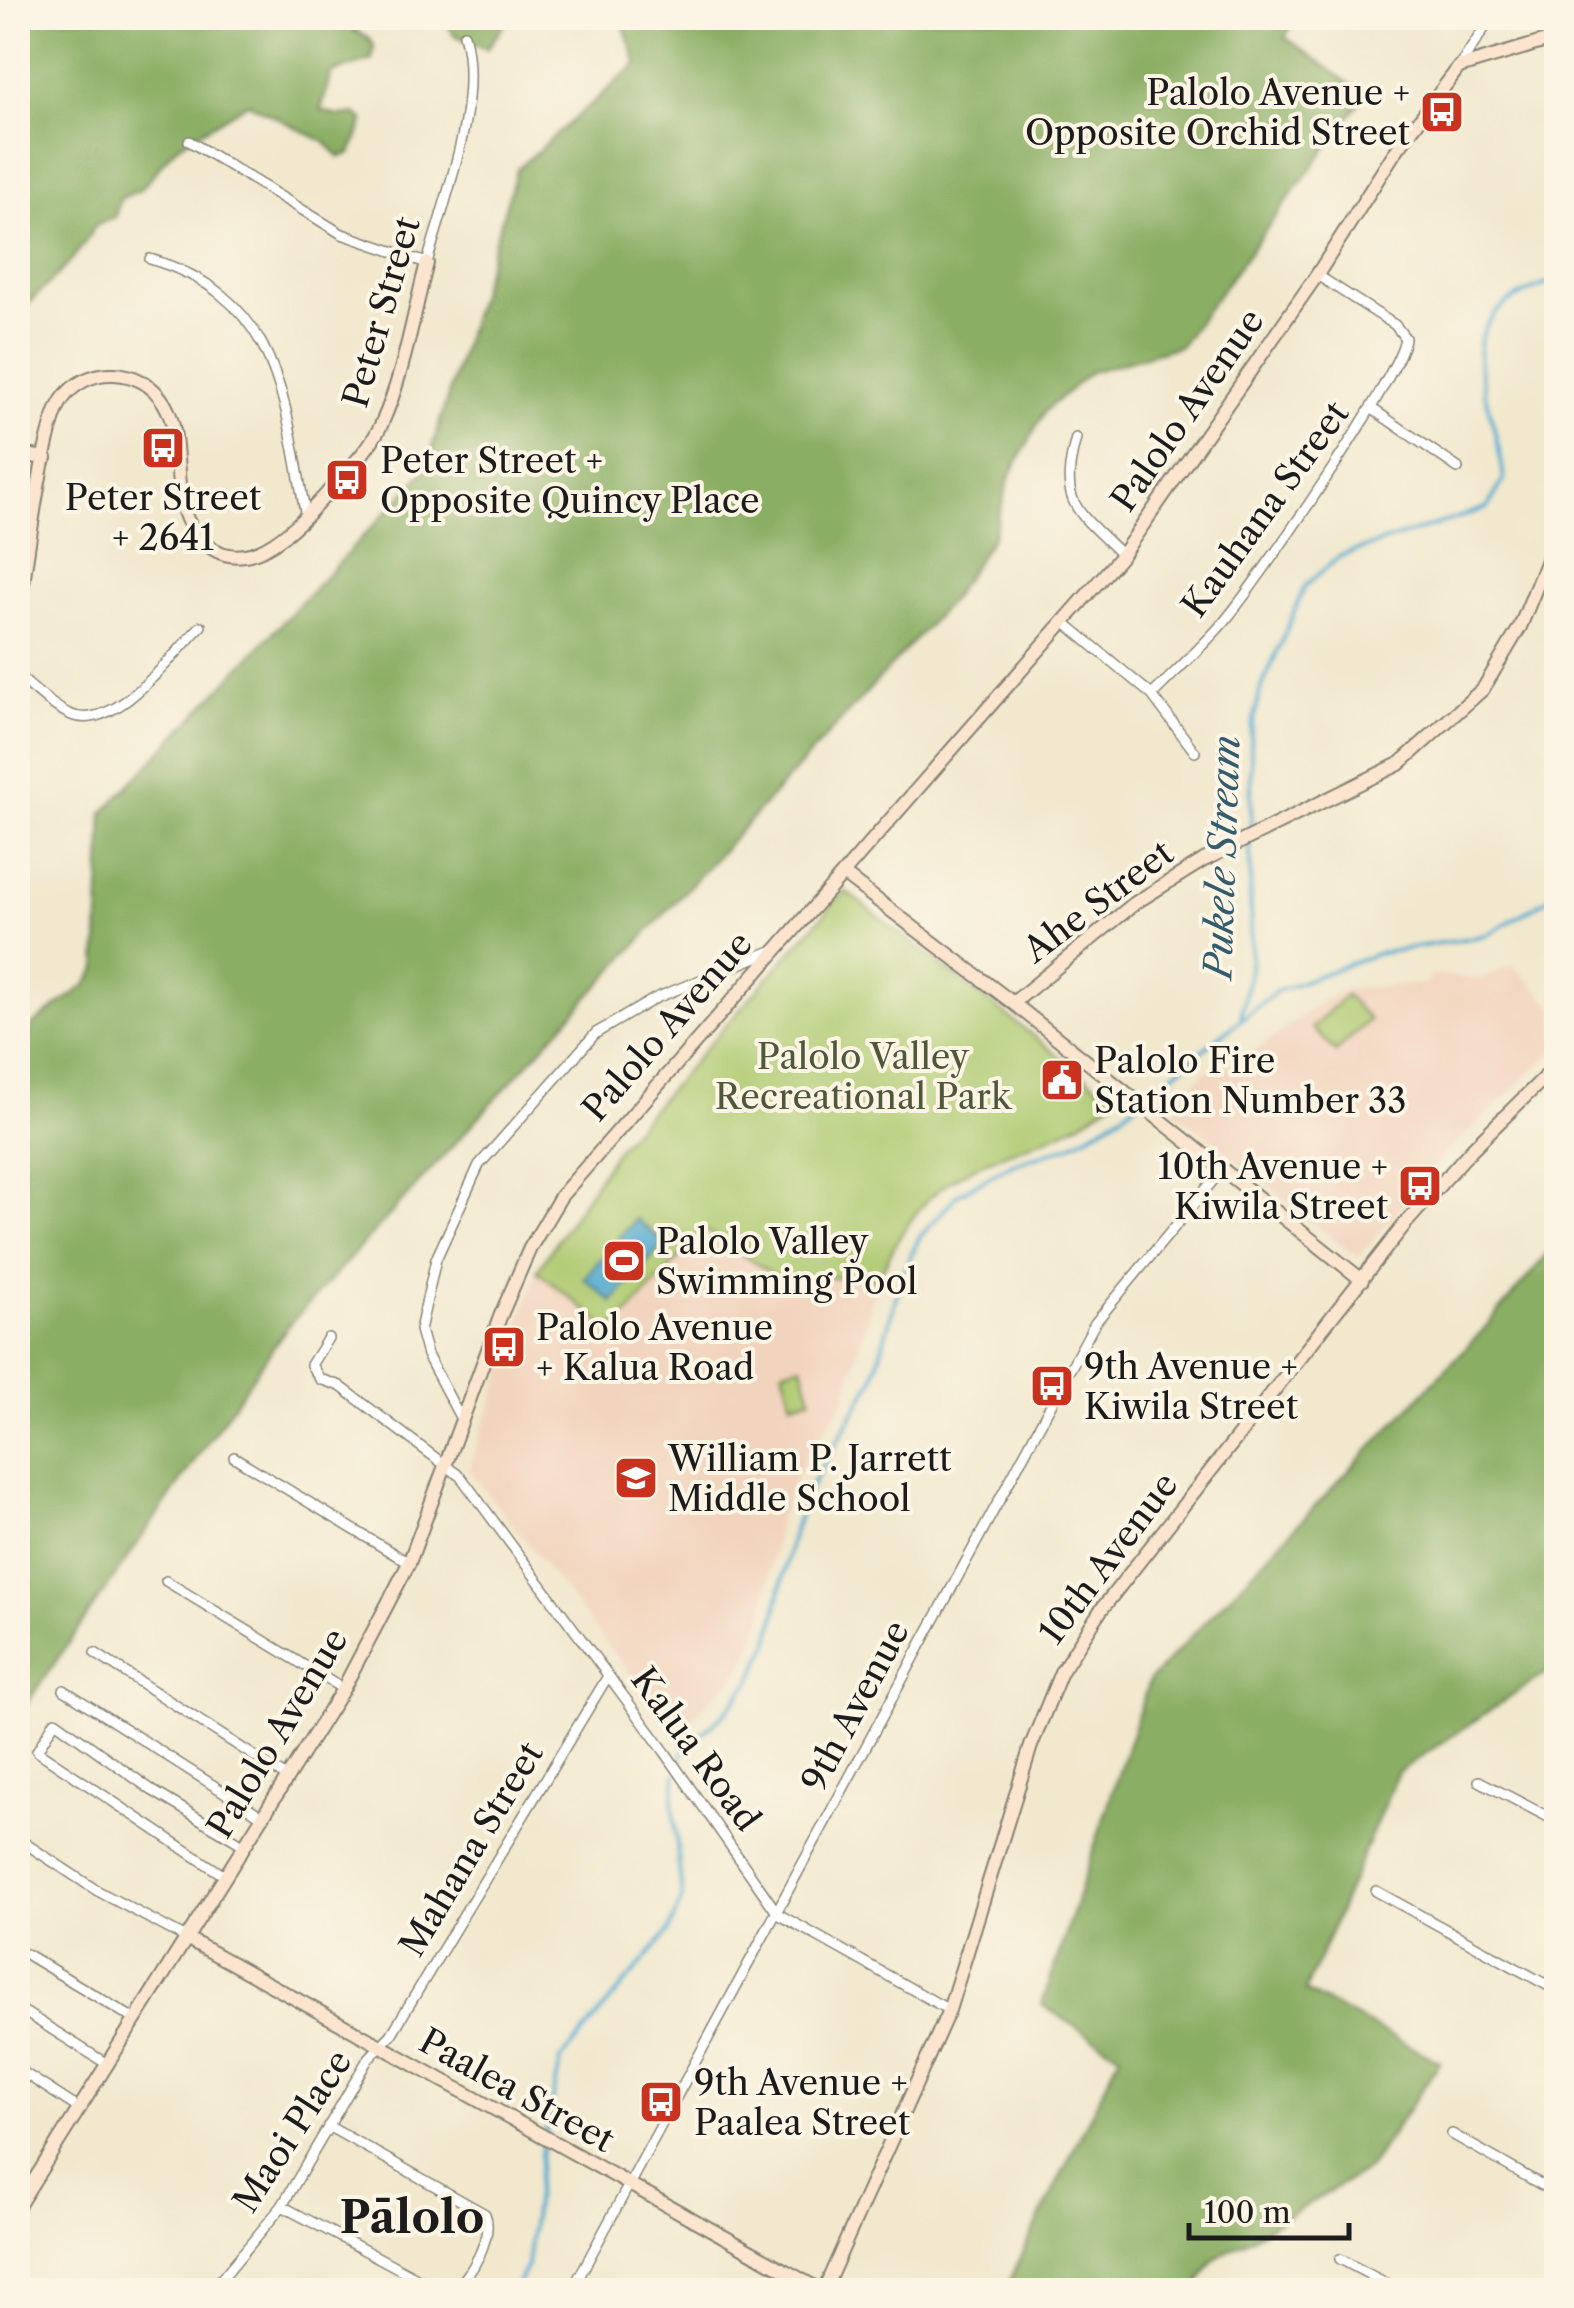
<svg xmlns="http://www.w3.org/2000/svg" width="1574" height="2308" font-family="'Libre Caslon Text',serif">
	<rect width="100%" height="100%" fill="#fcf5e5"/>
	<filter id="ink" filterUnits="userSpaceOnUse"><feTurbulence type="fractalNoise" baseFrequency=".01" numOctaves="2"/><feDisplacementMap in="SourceGraphic" scale="20" xChannelSelector="R" yChannelSelector="G"/><feConvolveMatrix kernelMatrix="1 2 1 2 8 2 1 2 1" color-interpolation-filters="sRGB"/></filter>
	<filter id="wash" filterUnits="userSpaceOnUse"><feTurbulence type="fractalNoise" baseFrequency=".0048" numOctaves="4" result="noise"/><feDisplacementMap in="SourceGraphic" scale="40" xChannelSelector="R" yChannelSelector="G"/><feGaussianBlur stdDeviation="2.25" result="paint"/><feColorMatrix in="noise" values="0 0 0 0 0 0 0 0 0 0 0 0 0 0 0 0 0 1.4 0 .05"/><feComposite in="paint" operator="in"/></filter>
	<g filter="url(#wash)">
		<rect width="100%" height="100%" fill="#f1e8cd"/>
		<!-- built -->
		<path fill="#f2d4be" d="M1513 965 1556 1009V1050L1449 1149 1358 1258 1174 1110 1204 1072 1243 1061 1316 1005 1346 989 1425 984 1431 975 1481 979Z
			M705 1230 775 1276 878 1279 844 1401 804 1458 780 1516 762 1616 750 1650 738 1674 676 1732 469 1469 537 1271 612 1331Z"/>
		<!-- green -->
		<path fill="#aeca71" stroke="#657346" stroke-width="2.5" d="M845 891 1114 1098C1067 1142 1002 1146 950 1181 915 1205 895 1242 878 1279L775 1276 705 1230 612 1331 537 1271 620 1145Z
			M1346 995 1369 1020 1336 1052 1312 1028Z
			M802 1365 811 1398 792 1403 783 1370Z"/>
		<!-- forest -->
		<path fill="#8aae63" stroke="#536540" stroke-width="2.5" d="M18 18H374L354 31 368 37 374 46 372 60 331 73 321 110 338 116 356 114 364 121 351 153 340 157 324 142 248 103 176 147 141 189 120 199 115 217 95 225C78 260 45 286 18 314Z
			M445 18H509L487 49 454 35Z
			M621 18H1295L1285 37 1365 95 1180 346 1090 372 1045 411 1010 476 993 536 950 601 288 1326 18 1716V1081L32 1025 87 984 97 968 103 813 425 471 517 169 637 64Z
			M1556 1244V1666L1398 1772 1305 1991 1440 2062 1369 2168 1213 2260 1195 2290H1005L1120 2055 1042 2005 1149 1681 1482 1331Z"/>
		<!-- water -->
		<path fill="#52aacf" stroke="#376376" stroke-width="2.5" d="M636 1219 664 1243 612 1302 584 1278Z"/>
		<g fill="none" stroke-linecap="round" stroke-linejoin="round">
			<!-- stream -->
			<path stroke="#52aacf" stroke-width="4" d="M1251 832V731L1260 692 1305 586 1340 556 1487 508 1504 480C1494 386 1431 320 1556 281
				M1241 1016 1251 961 1250 841
				M679 1765 684 1749 723 1715 751 1681 770 1641 791 1539 806 1495 873 1380 902 1276 919 1238 957 1195 1008 1166 1071 1145 1124 1113 1277 991 1376 954 1487 935 1556 894
				M515 2290 527 2265 541 2154 561 2060 669 1931 682 1898 673 1803 676 1774"/>
		</g>
	</g>
	<g filter="url(#ink)">
		<g fill="none" stroke-linecap="round" stroke-linejoin="round">
			<defs>
				<path id="street" d="M1459 67 1491 18
					M189 141 342 234 427 263C445 197 483 102 464 34
					M150 259C282 298 284 401 306 517
					M1371 408 1458 468
					M1076 438C1058 505 1077 510 1122 555
					M1064 622 1152 695C1176 671 1201 648 1223 623 1255 586 1401 375 1405 338L1395 325 1317 275
					M18 676C34 689 50 705 69 714 114 735 173 654 201 626
					M1152 695 1195 752
					M328 1338 311 1365 320 1379 340 1386 461 1477 665 1752 778 1914 949 2010
					M462 1421 427 1355 420 1330 436 1259 479 1165 596 1033 656 998 774 950
					M234 1457 409 1563
					M166 1581 343 1689
					M95 1653 288 1778
					M64 1690 263 1817
					M1479 1781 1556 1821
					M20 1840 96 1890 188 1939
					M226 1877 37 1751 55 1721 153 1791 245 1846
					M1376 1891 1556 1990
					M26 1954 136 2020
					M18 2008 107 2064
					M18 2069 78 2108
					M328 2126 485 2214C494 2235 471 2279 452 2290
					M1452 2134 1556 2193
					M282 2206 439 2290
					M1340 2259 1399 2290
					M213 2289 282 2206 368 2059 391 2035 608 1676
					M572 2290 1095 1323 1221 1171"/>
				<path id="secondary" d="M18 454 46 458
					M18 614C26 571 42 429 62 400 73 383 94 373 114 374 135 375 153 385 164 403 187 441 167 499 196 534 244 590 299 524 331 489 350 468 370 449 382 423 404 374 413 315 427 263
					M843 874 1013 1003 1362 1280
					M1013 1003 1135 903 1204 860 1399 764 1483 689 1520 627 1556 538
					M188 1939 820 2290
					M18 2206 343 1689 409 1563 500 1317 530 1248 561 1196 1122 555 1317 275 1393 155 1459 67 1556 38
					M824 2290 949 2010 1031 1746 1061 1672 1101 1610 1405 1224 1472 1149 1556 1066"/>
			</defs>
			<!-- street casing -->
			<use href="#street" stroke="#868274" stroke-width="12"/>
			<!-- secondary casing -->
			<use href="#secondary" stroke="#868274" stroke-width="16"/>
			<!-- street -->
			<use href="#street" stroke="#fff" stroke-width="9"/>
			<!-- secondary -->
			<use href="#secondary" stroke="#fbe5cf" stroke-width="12"/>
		</g>
	</g>
	<!-- icons -->
	<defs>
		<symbol id="bus-square" viewBox="-11 -11 22 22"><rect x="-9" y="-9" width="18" height="18" rx="4" fill="#c8321e" stroke="#fcf5e5"/><path d="M-5-6H5V4H4V6H2V4H-2V6H-4V4H-5ZM-3.5-4V0h7V-4ZM-3.5 1.2v1.5H-2V1.2ZM2 1.2v1.5H3.5V1.2Z" fill="#fff"/></symbol>
		<symbol id="civic-square" viewBox="-11 -11 22 22"><rect x="-9" y="-9" width="18" height="18" rx="4" fill="#c8321e" stroke="#fcf5e5"/><path d="M-.6-6.5H3V-4.5H.6V-3L4-1V1h2V6H-6V1h2V-1L-.6-3ZM-1.2 2.5V6h2.4V2.5Z" fill="#fff"/></symbol>
		<symbol id="stadium-square" viewBox="-11 -11 22 22"><rect x="-9" y="-9" width="18" height="18" rx="4" fill="#c8321e" stroke="#fcf5e5"/><path d="M0-5a6.5 5 0 1 0 0 10a6.5 5 0 1 0 0-10ZM-3.5-1.8h7v3.6h-7Z" fill="#fff"/></symbol>
		<symbol id="school-square" viewBox="-11 -11 22 22"><rect x="-9" y="-9" width="18" height="18" rx="4" fill="#c8321e" stroke="#fcf5e5"/><path d="M0-5L7-2L0 1L-7-2ZM-4 1L0 2.5L4 1V4Q0 6-4 4Z" fill="#fff"/></symbol>
	</defs>
	<g fill-rule="evenodd">
		<use href="#bus-square" x="1417" y="87" width="50" height="50"/>
		<use href="#bus-square" x="138" y="423" width="50" height="50"/>
		<use href="#bus-square" x="322" y="455" width="50" height="50"/>
		<use href="#civic-square" x="1037" y="1055" width="50" height="50"/>
		<use href="#bus-square" x="1395" y="1161" width="50" height="50"/>
		<use href="#stadium-square" x="599" y="1236" width="50" height="50"/>
		<use href="#bus-square" x="479" y="1322" width="50" height="50"/>
		<use href="#bus-square" x="1027" y="1361" width="50" height="50"/>
		<use href="#school-square" x="611" y="1453" width="50" height="50"/>
		<use href="#bus-square" x="636" y="2077" width="50" height="50"/>
	</g>
	<g text-anchor="middle" dominant-baseline="central" stroke-width="8" stroke-linejoin="round" paint-order="stroke">
		<!-- poi labels -->
		<g font-size="35" fill="#1c1c1c" stroke="#fcf5e5" text-anchor="start">
			<text x="1410" y="92" text-anchor="end">Palolo Avenue +<tspan x="1410" dy="40">Opposite Orchid Street</tspan></text>
			<text x="380" y="460">Peter Street +<tspan x="380" dy="40">Opposite Quincy Place</tspan></text>
			<text x="163" y="497" text-anchor="middle">Peter Street<tspan x="163" dy="40">+ 2641</tspan></text>
			<text x="1094" y="1060">Palolo Fire<tspan x="1094" dy="40">Station Number 33</tspan></text>
			<text x="1388" y="1166" text-anchor="end">10th Avenue +<tspan x="1388" dy="40">Kiwila Street</tspan></text>
			<text x="656" y="1241">Palolo Valley<tspan x="656" dy="40">Swimming Pool</tspan></text>
			<text x="536" y="1327">Palolo Avenue<tspan x="536" dy="40">+ Kalua Road</tspan></text>
			<text x="1084" y="1366">9th Avenue +<tspan x="1084" dy="40">Kiwila Street</tspan></text>
			<text x="668" y="1458">William P. Jarrett<tspan x="668" dy="40">Middle School</tspan></text>
			<text x="694" y="2082">9th Avenue +<tspan x="694" dy="40">Paalea Street</tspan></text>
		</g>
		<!-- street labels -->
		<g font-size="35" fill="#1c1c1c" stroke="#fcf5e5">
			<text transform="translate(381 312) rotate(-74)">Peter Street</text>
			<text transform="translate(1187 410) rotate(-55)">Palolo Avenue</text>
			<text transform="translate(1265 509) rotate(-54)">Kauhana Street</text>
			<text transform="translate(1098 901) rotate(-37)">Ahe Street</text>
			<text transform="translate(667 1026) rotate(-49)">Palolo Avenue</text>
			<text transform="translate(1108 1558) rotate(-53)">10th Avenue</text>
			<text transform="translate(855 1706) rotate(-62)">9th Avenue</text>
			<text transform="translate(277 1733) rotate(-59)">Palolo Avenue</text>
			<text transform="translate(696 1749) rotate(54)">Kalua Road</text>
			<text transform="translate(471 1849) rotate(-59)">Mahana Street</text>
			<text transform="translate(517 2090) rotate(29)">Paalea Street</text>
			<text transform="translate(292 2131) rotate(-57)">Maoi Place</text>
		</g>
		<!-- park labels -->
		<g font-size="35" fill="#4f593a" stroke="#fcf5e5">
			<text x="863" y="1056">Palolo Valley<tspan x="863" dy="40">Recreational Park</tspan></text>
		</g>
		<!-- water labels -->
		<g font-size="38" font-style="italic" fill="#345c6d" stroke="#fcf5e5">
			<text transform="translate(1222 857) rotate(-88)">Pukele Stream</text>
		</g>
		<!-- district labels -->
		<g font-size="45" font-weight="bold" fill="#1c1c1c" stroke="#fcf5e5">
			<text x="412" y="2217">Pālolo</text>
		</g>
	</g>
	<!-- margin -->
	<rect width="1574" height="2308" fill="none" stroke="#fcf5e5" stroke-width="60"/>
	<!-- scale -->
	<path d="M1189 2223v15h160v-15" fill="none" stroke="#1c1c1c" stroke-width="5"/>
	<text x="1204" y="2223" font-size="30" fill="#1c1c1c" stroke="#fcf5e5" stroke-width="8" paint-order="stroke">100 m</text>
</svg>
